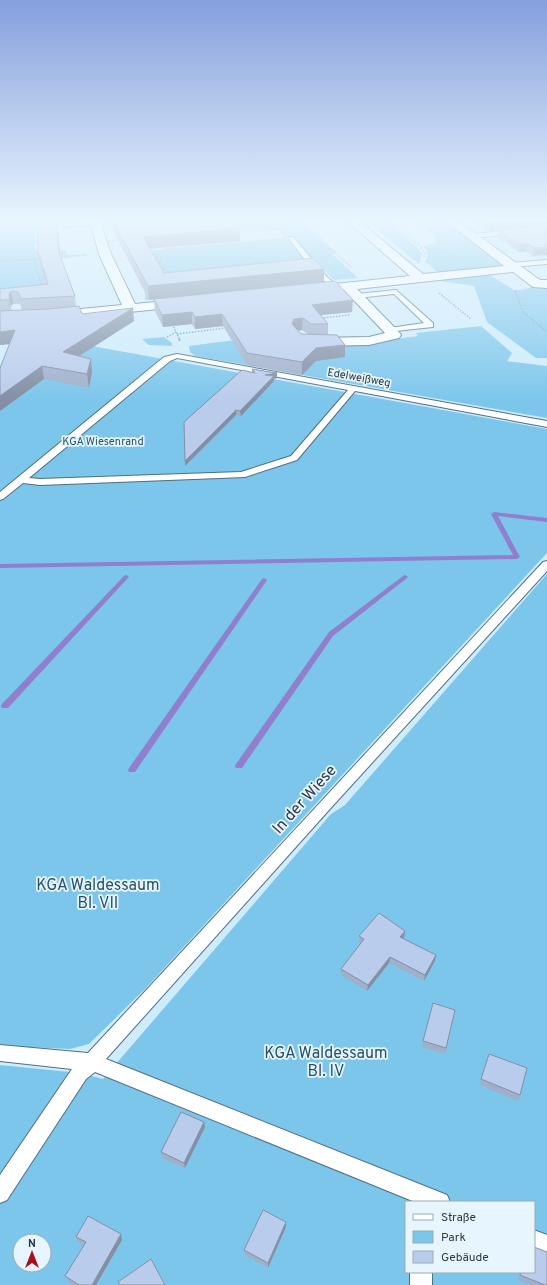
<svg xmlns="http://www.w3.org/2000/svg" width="547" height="1285" font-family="Overpass,sans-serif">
	<rect width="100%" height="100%" fill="#ceecfc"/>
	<!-- built -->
	<path fill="#b7e4fc" d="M457 221H547V268L525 253 505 255Z"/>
	<!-- green -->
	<path fill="#7dc6eb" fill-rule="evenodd" d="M0 221H86V222L64 223 58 227 35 231V237H39V238L35 239V242L39 241V243H35V249H39V252L65 250 67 255 92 254 39 260 51 301H0Z
		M170 221H299L336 253 332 254 358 278 334 280 324 270 190 284 322 278 324 283 145 300V251L281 239 284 237 279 231 262 228 106 242 105 241 126 239 120 227 104 228 103 226Z
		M367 221H387L418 248 422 254 419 264Z
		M412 221H447L502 261 500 267 438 272 425 262 428 255 424 246 436 243 434 235Z
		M483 271 514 290H521L535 286H547V358H536L487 322 474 286 420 278Z
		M481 326 512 353 507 361 547 366V418L195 356 190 352 189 346 288 333 301 344 367 343 418 336 416 333Z
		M164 337 172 343V346L149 345 142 339Z
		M81 344 547 429V553L145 989 89 1044 70 1049 25 1047 0 1044V371Z
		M547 574V1285H0V1065L80 1073 103 1079 331 814 345 805ZM406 1202H534V1272H406ZM20 1241H44V1265H20Z"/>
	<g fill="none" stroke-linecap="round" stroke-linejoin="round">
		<!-- stream -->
		<path fill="#907fcc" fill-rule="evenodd" d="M494 512 547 518V522L498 516 520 557 517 559 0 568V564L513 555 491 514Z
			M126 575 128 576 129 577 128 578 8 708H2L1 706 2 704 124 576Z
			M405 575 407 576 408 577 407 578 333 636 242 768H236L235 766 236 764 329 632 403 576Z
			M264 578 267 580 135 772H129L128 770 129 768 262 579Z"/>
		<defs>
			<path id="service" d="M96 221 99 223 98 224 66 227 63 225 66 223Z
				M547 227V231L472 238 469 236 472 234Z
				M289 237H293L327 277 338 286V288C326 290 297 249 289 239Z
				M547 260V264L512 267 509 265 512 263Z
				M396 290 433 323V327L386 332V328H389L424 323 394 294 357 298 354 296 357 294Z
				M177 354 547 421V427L355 391 297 460 245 477 40 485 23 483 3 499 0 500V492L164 357ZM177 358 348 390 291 456 241 472 40 479 29 478 170 361Z
				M547 561V571L329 810 106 1059 447 1195 450 1202H415L95 1072 86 1079 7 1200 0 1203V1175L72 1069 0 1061V1045L88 1053 543 562Z
				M534 1230 547 1235V1255L534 1250Z
				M410 1272H432V1285H410Z"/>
			<path id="minor" d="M90 221H100L111 254 135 304 184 299 189 300 190 303 189 306 50 320 0 322V314L50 312 122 305 99 254Z
				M347 221H359L423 274 504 266 446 221H458L540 280H547V288L533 287 513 272 357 289 399 332 401 335 399 338 369 345 313 346 308 345 306 342 308 339 313 338 369 337 385 333 344 290 310 294 306 293 304 290 306 287 410 276Z"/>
		</defs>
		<!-- service casing -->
		<use href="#service" stroke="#4d6f81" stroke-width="2"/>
		<!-- minor casing -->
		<use href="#minor" stroke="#4d6f81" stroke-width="2"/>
		<!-- path-far1 -->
		<path stroke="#839aa6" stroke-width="1.5" stroke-dasharray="1.5 1.5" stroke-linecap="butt" d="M266 221 282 227
			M302 221 352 268
			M389 221 421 247 425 254 423 258
			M238 231 281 228
			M421 247 446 252 457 257
			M164 249 276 239
			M151 253 160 258V266L168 272 167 275
			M58 258 87 255
			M34 260 42 287
			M0 261 41 259
			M515 291 523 312 547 332
			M439 293 471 319
			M321 318 350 315
			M172 324 180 340
			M177 334 226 328
			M167 337 176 332"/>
		<!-- path -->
		<path stroke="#839aa6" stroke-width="2" stroke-dasharray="2 2" stroke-linecap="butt" d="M179 339 180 341"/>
		<!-- service -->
		<use href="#service" fill="#fff" fill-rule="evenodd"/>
		<!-- minor -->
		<use href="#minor" fill="#fff" fill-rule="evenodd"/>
	</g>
	<!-- wall -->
	<path fill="#a0afca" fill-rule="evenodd" d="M108 221H235L240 241 150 249 164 273 324 269V282L352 312 321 315 328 324V335L345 357 316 361 302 375 247 365 223 326 195 329 192 324 163 327 155 311 154 299 149 300ZM302 330 308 334H301L298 331Z
		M474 221H547L533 256 526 251 519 252 497 237 498 230 489 231Z
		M58 227 60 255 75 296 76 306 82 314 134 321 79 356 91 359 92 372 89 388 44 379 0 411V368L10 344 0 345V289L46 284 39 263 38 251ZM13 304H20L22 310 12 311 11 306Z
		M252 369 277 373V378L274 379V381L241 416 236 415 185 466 252 372Z
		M405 931 404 937 403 938 436 955 435 961 424 981 389 963 367 991 341 975V969L361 943 359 942V936Z
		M455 1010 445 1054 422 1047 423 1041Z
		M481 1079 520 1095 518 1101 480 1085Z
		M205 1127 185 1168 162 1158 161 1152Z
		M286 1227 268 1268 245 1255 244 1250Z
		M121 1234 122 1240 96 1285H73L67 1281 65 1276 84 1245 77 1242 76 1237Z
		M520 1272H534L547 1285H531L518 1280Z"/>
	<!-- shaded-wall -->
	<path fill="#828fa4" d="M58 221V227L61 264 59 253Z
		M519 221H547V226L489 231 490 224Z
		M240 228V241L144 249 143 237Z
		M520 244H528L526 251 519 252Z
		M547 247V255L533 256 534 248Z
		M324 269V282L149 300 148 286Z
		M11 291 13 304 11 306 9 294Z
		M353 300 352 312 311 316 312 305Z
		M133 308 134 321 65 365 63 352Z
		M192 312V324L163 327 162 315Z
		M222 314 223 326 195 329V317Z
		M303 318 302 330 294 331 292 324 294 319Z
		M15 330 17 343 0 345V332Z
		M345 345V357L316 361 302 375V362L316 348Z
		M91 359 92 372 89 388 87 374Z
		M42 366 44 379 0 411V396Z
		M277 373V378L274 379V381L241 416 240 411 265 375Z
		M236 410V415L185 466V461Z
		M405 931 404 937 399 943 400 937Z
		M436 955 435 961 424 981 425 975Z
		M390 957 389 963 367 991 368 985Z
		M204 1122 205 1127 185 1168 184 1163Z
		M286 1222V1227L268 1268V1263Z
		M121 1234 122 1240 96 1285H92Z"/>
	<!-- building -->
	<path fill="#bacceb" stroke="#828fa4" d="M37 221H57L59 253 75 296 21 299 18 292 11 291 9 294 10 300H0V289L48 284 38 251Z
		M113 221H235L240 228 143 237 164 273 313 258 324 269 148 286Z
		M486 221H519L490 224Z
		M547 225V247L534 248 528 244H520L498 230Z
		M335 281 353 300 312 305 328 324H311L303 318 294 319 292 324 301 334 337 335 345 345 316 348 302 362 247 353 222 314 195 317 192 312 162 315 154 299Z
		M79 306 82 314 133 308 63 352 91 359 87 374 42 366 0 396V368L15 330 0 332V311L48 309Z
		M252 369 277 373 265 375 274 376 240 411 236 410 185 461 184 422 242 370 255 373Z
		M379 913 405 931 400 937 436 955 425 975 390 957 368 985 341 969 364 939 359 936Z
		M433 1003 455 1010 446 1048 423 1041Z
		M489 1054 527 1068 520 1095 481 1079Z
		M181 1112 204 1122 184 1163 161 1152Z
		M263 1210 286 1222 268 1263 244 1250Z
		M88 1216 121 1234 92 1285H79L65 1276 86 1242 76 1237Z
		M534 1247 547 1252V1285H545L520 1275 521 1272H534Z
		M151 1259 165 1285H120L118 1282Z"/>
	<!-- sky -->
	<linearGradient id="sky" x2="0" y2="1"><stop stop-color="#859fdd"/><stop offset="0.55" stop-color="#e9f6fe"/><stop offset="1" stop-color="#e9f6fe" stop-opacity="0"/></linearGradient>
	<rect width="547" height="401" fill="url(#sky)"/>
	<g text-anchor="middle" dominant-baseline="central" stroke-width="3.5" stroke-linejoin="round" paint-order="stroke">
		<!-- far-street labels -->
		<g font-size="11" fill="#2c3a42" stroke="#e7f6fe">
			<text transform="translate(359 378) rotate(10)">Edelweißweg</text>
		</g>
		<!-- far-park labels -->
		<g font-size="11" fill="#275165" stroke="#e7f6fe">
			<text x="103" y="442">KGA Wiesenrand</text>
		</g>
		<!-- near-street labels -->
		<g font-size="16" fill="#2c3a42" stroke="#e7f6fe">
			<text transform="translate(305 800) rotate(-48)">In der Wiese</text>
		</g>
		<!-- near-park labels -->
		<g font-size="16" fill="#275165" stroke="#e7f6fe">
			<text x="98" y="886">KGA Waldessaum<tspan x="98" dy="18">Bl. VII</tspan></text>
			<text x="326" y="1054">KGA Waldessaum<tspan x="326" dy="18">Bl. IV</tspan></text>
		</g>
	</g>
	<!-- legend -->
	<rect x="405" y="1201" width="130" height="72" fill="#e7f6fe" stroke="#9cabb3"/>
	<rect x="413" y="1214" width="20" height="6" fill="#ffffff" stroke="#9cabb3"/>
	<text x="441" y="1221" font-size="12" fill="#2c3a42">Straße</text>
	<rect x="413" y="1231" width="20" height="12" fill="#7dc6eb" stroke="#9cabb3"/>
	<text x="441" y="1241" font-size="12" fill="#2c3a42">Park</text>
	<rect x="413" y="1251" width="20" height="12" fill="#bacceb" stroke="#9cabb3"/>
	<text x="441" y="1261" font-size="12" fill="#2c3a42">Gebäude</text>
	<!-- north arrow -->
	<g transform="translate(32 1253)"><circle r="19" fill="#e7f6fe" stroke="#9cabb3"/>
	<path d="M0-3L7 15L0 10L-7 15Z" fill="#a8121d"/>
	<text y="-6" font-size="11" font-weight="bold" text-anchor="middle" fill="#2c3a42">N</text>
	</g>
</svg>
